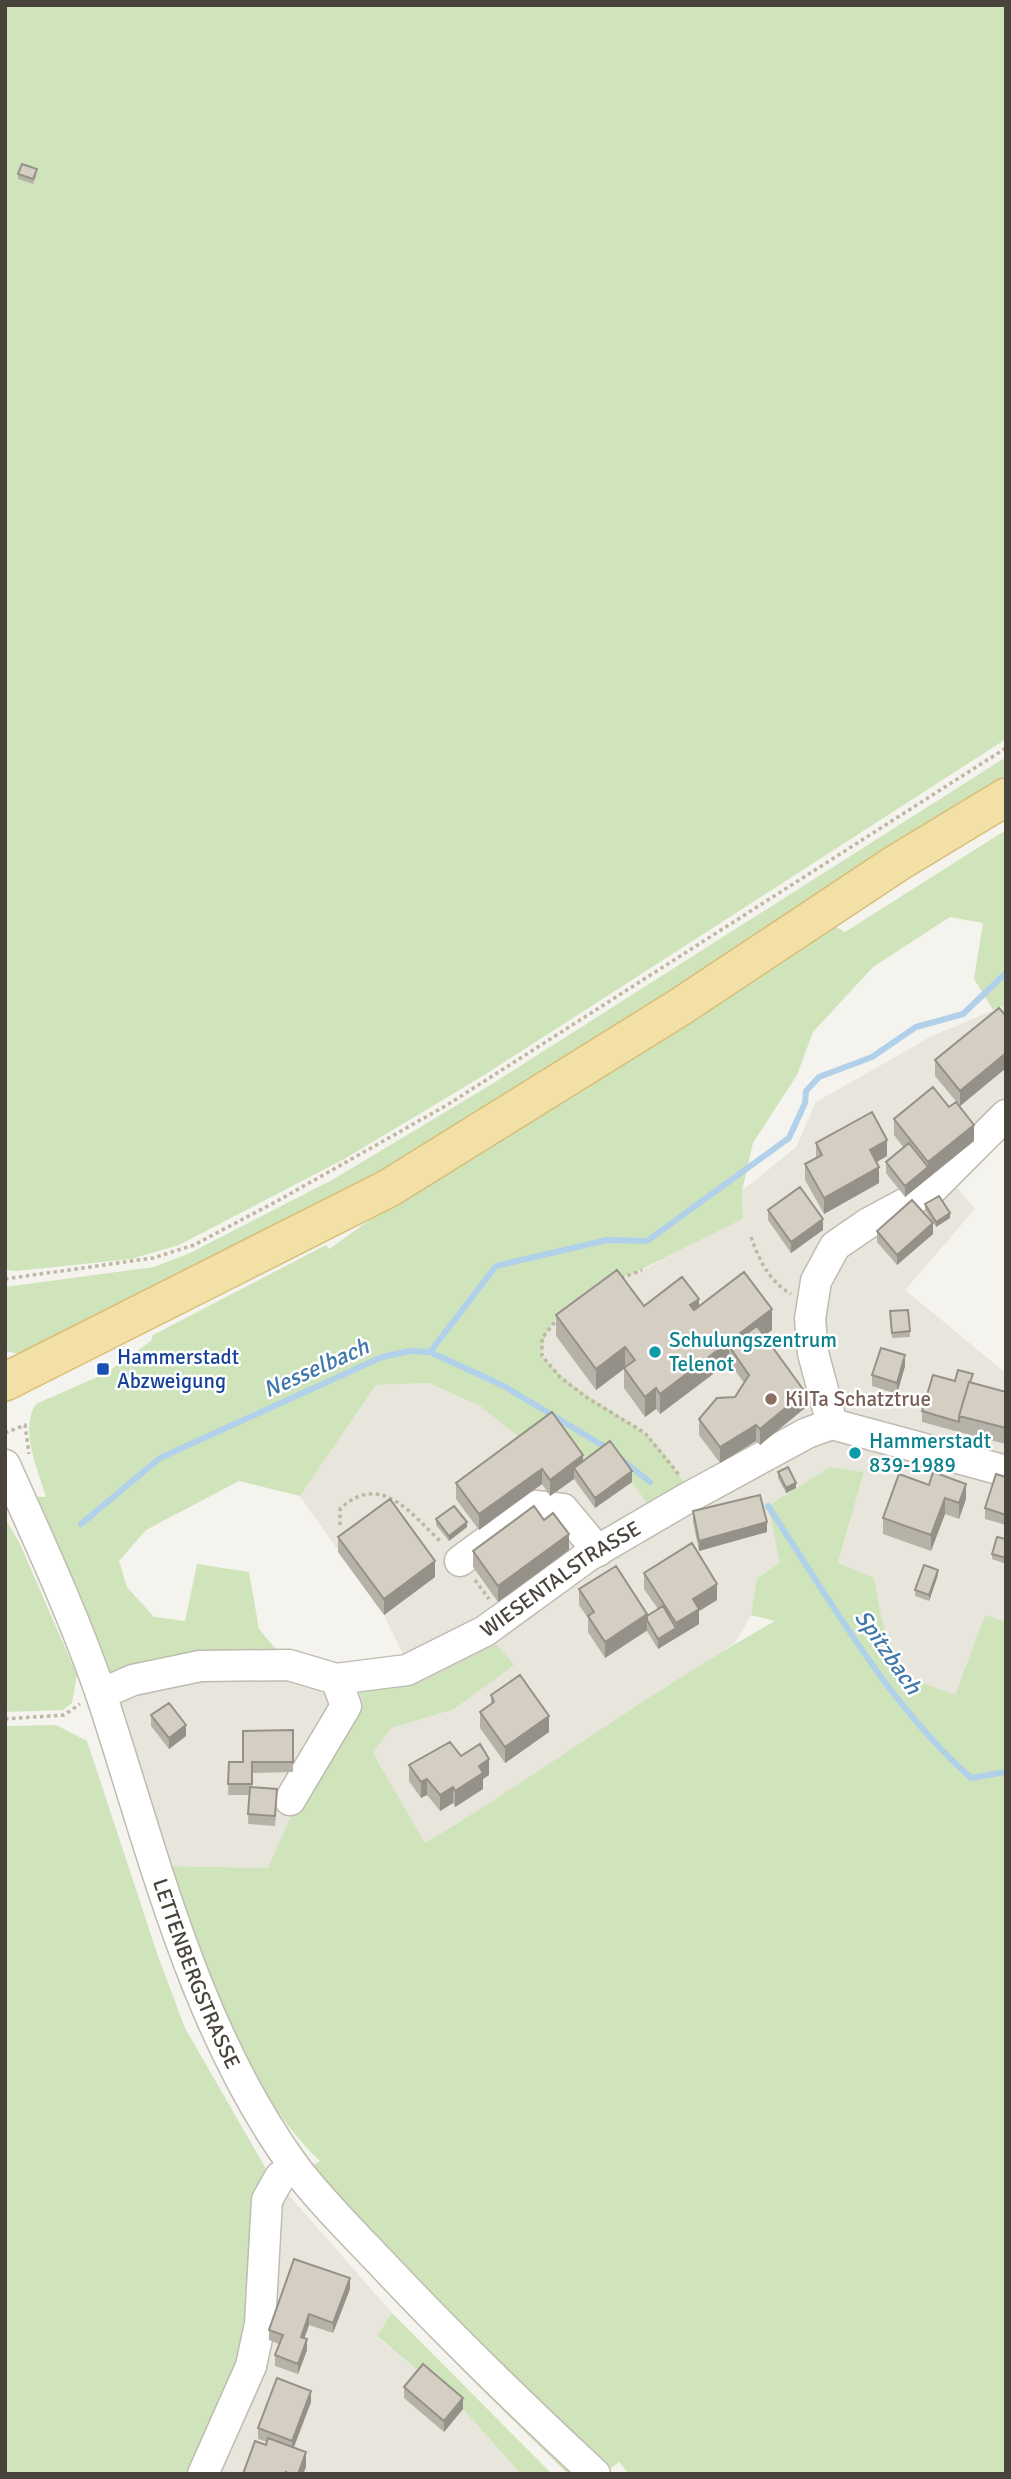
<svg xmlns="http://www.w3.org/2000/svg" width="1011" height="2479" font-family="Signika,sans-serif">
	<rect width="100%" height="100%" fill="#f5f3ed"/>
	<!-- residential -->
	<path fill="#e8e5dc" d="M1006 1005V1119L949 1178 975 1209 905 1290 1006 1373V1622L985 1616 955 1696 904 1676 882 1620 874 1578 838 1564 864 1472 830 1467 780 1563 757 1578 751 1615 735 1643 512 1790 424 1844 378 1761 268 1868 167 1866 105 1696 292 1656 351 1665 405 1658 384 1615 300 1496 376 1385 427 1383 480 1406 529 1445 645 1433 581 1393 560 1377 542 1356V1338L552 1323 595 1288 642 1270 743 1219 742 1191 796 1147 816 1102 930 1037Z
		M287 2193 392 2313 377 2337 423 2375 444 2431 463 2409 521 2474H209L276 2209Z"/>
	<!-- green -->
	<path fill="#d0e4bb" d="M5 5H1006V739L486 1074 346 1158 179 1245 131 1259 16 1271 5 1270Z
		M1006 757V783L454 1130 307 1215 24 1355 5 1351V1287L154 1267 190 1253 332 1180 487 1087Z
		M1006 830V1005L993 1010 974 979 983 923 950 917 873 967 813 1032 797 1075 753 1143 742 1191 743 1219C711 1235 679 1251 646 1267 607 1286 543 1304 542 1356 571 1390 607 1406 643 1432 661 1446 675 1468 687 1488L653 1511 610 1452 583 1471 529 1445 480 1406 428 1383 376 1385 300 1496 239 1481 146 1530 119 1561 127 1587 154 1617 185 1621 197 1564 249 1572 259 1629 289 1665 101 1694 19 1496 46 1497C38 1469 19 1431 36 1404L106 1373 151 1341 153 1335 326 1245 329 1249 384 1210 631 1060 828 922 845 932Z
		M830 1467 864 1472 838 1563 874 1578 882 1620 904 1676 955 1695 985 1615 1006 1622V2474H629L619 2462 607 2471 383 2248 312 2166 320 2161C285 2129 237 2056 218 2012 198 1965 184 1914 167 1866L268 1868 300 1796 363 1703 356 1679 485 1631 514 1665 454 1709 391 1728 373 1753 425 1843C543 1772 655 1688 775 1621L751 1615 757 1578 780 1563 768 1506Z
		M5 1518 20 1544 77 1675 72 1703 63 1710 5 1712Z
		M56 1725 87 1741 159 1959 185 2028 266 2169 251 2268V2345L195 2474H5V1726Z
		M97 1735 101 1736 238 2102 182 1992Z
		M300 2196 575 2474H568C475 2385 386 2293 300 2196Z
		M392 2313 552 2474H521L463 2409 377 2336Z"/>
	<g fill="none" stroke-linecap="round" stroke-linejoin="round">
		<!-- stream -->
		<path stroke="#b1d0e9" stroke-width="6" d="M430 1352 496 1266 607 1240 647 1241 789 1138 805 1103 806 1091 819 1077 872 1057 916 1027 963 1014 1006 973
			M621 1459 650 1482
			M768 1506C830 1600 887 1703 971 1778L1006 1772
			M81 1524 160 1458 382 1357 410 1351 430 1352 504 1386 610 1450"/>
		<defs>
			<g id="minor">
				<path d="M832 1424 813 1353 810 1319 816 1281 835 1246 867 1224 932 1189 1006 1115"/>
				<path id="s1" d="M5 1465C39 1541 75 1618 102 1697 154 1855 194 2028 294 2166 321 2202 355 2235 386 2268 453 2339 523 2407 595 2474"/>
				<path d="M460 1561 535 1506 563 1509 598 1551"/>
				<path id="s2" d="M101 1694 133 1680 200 1666 289 1665 336 1679 407 1670 485 1631 588 1556 684 1500 807 1433 832 1424 1006 1471"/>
				<path d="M290 1800 346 1706 336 1679"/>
				<path d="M203 2474 251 2366 260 2324 267 2200 280 2177 294 2166"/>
			</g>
			<path id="major" d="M5 1382 389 1188 680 1007 897 863 1006 797"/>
		</defs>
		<!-- minor casing -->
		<use href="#minor" stroke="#bfbbb0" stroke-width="33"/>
		<!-- major casing -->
		<use href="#major" stroke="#d7be78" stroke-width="40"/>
		<!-- path -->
		<path stroke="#bfb6a3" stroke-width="3.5" stroke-dasharray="3.5 3.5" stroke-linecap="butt" d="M751 1237C759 1260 769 1281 791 1294
			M621 1278 642 1270
			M5 1279 153 1258 194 1245 279 1200 447 1105 1006 748
			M559 1317 542 1338V1356L560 1377 586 1397 645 1433 680 1476
			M5 1433 25 1425 29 1454
			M340 1525V1509C381 1470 412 1515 442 1543
			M475 1580 489 1599
			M5 1719 64 1715 80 1704"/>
		<!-- minor -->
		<use href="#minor" stroke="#fff" stroke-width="30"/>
		<!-- major -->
		<use href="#major" stroke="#f3e0a7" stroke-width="37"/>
	</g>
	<!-- wall -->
	<path fill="#b7b2a8" d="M18 174 37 175 33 184 18 179Z
		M1006 1016V1068L960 1106 935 1076V1060Z
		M894 1119 974 1141 905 1197 886 1173V1162L904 1148 894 1135Z
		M816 1143 887 1156 876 1162 879 1183 824 1214 805 1180V1164L816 1158Z
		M925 1204 950 1218 936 1227 925 1210Z
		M768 1210 823 1230 791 1253 768 1220Z
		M1006 1214V1239L1004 1238V1217Z
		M877 1231 933 1234 897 1265 877 1242Z
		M644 1306H699L772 1330 764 1336 805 1408 760 1445 756 1441 720 1463 699 1435V1419L735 1397 744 1383 729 1362 660 1414 656 1409 645 1417 624 1388V1369L596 1390 556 1336V1315Z
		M908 1310 910 1337 892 1338 890 1317Z
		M905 1366 897 1394 872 1386V1375Z
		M955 1381 973 1383 1006 1392V1444L959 1432 922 1422V1411Z
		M583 1461 632 1482 595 1508 574 1479 550 1496 542 1484 479 1530 456 1499V1483Z
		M778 1472 796 1488 786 1493 778 1478Z
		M899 1474 966 1499 959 1519 945 1514 931 1551 883 1534V1518Z
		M1006 1477V1525L985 1519V1508Z
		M693 1511 767 1532 699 1551 693 1522Z
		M436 1519 467 1527 449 1541 436 1525Z
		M544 1520 569 1550 498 1602 473 1567V1551Z
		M338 1537 435 1577 384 1615 338 1552Z
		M1006 1539V1564L992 1559V1554Z
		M644 1573 717 1600 699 1611V1624L658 1649 647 1631 605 1658 588 1632V1618L579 1605V1589L647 1616 658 1609 644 1589Z
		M938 1575 929 1601 915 1596V1590Z
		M491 1695 549 1732 505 1763 480 1728V1712L491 1704Z
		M151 1715 186 1736 169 1749 151 1726Z
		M293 1730V1772L252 1773V1788L277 1800 275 1826 248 1824 249 1795H228L229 1762H243Z
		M461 1756 489 1775 483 1779V1789L455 1807 453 1803 440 1811 427 1795 421 1798 409 1781V1765Z
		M350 2289 333 2333 309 2325 304 2339 307 2350 298 2374 275 2366V2355L279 2344 269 2340V2330Z
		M404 2387 463 2409 444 2432 404 2398Z
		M311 2402 294 2447 306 2467 303 2474H243L266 2445 267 2442 258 2439V2428Z"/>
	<!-- shaded-wall -->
	<path fill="#959188" d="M1006 1053V1068L960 1106V1091Z
		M974 1125V1141L905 1197V1186L928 1167V1162Z
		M887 1140V1156L870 1166V1150Z
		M879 1167V1183L824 1214V1198Z
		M950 1213V1218L936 1227V1222Z
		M823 1219V1230L791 1253V1242Z
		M933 1223V1234L897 1265V1255Z
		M699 1299V1319L690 1305Z
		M772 1309V1330L736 1357 729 1346V1362L660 1414V1394Z
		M625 1347V1368L596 1390V1369Z
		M905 1355V1366L897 1394V1383Z
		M656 1388V1409L645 1417V1397Z
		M805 1392V1408L760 1445V1429Z
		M756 1425V1441L720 1463V1447Z
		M583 1455V1471L574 1468V1479L550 1496V1480Z
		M542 1469V1484L479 1530V1514Z
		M632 1471V1482L595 1508V1498Z
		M796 1483V1488L786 1493V1488Z
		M966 1484V1499L959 1519V1503Z
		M945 1498V1514L931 1551V1535Z
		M467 1522V1527L449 1541V1536Z
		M767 1522V1532L699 1551V1541Z
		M569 1534V1550L498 1602V1586Z
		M435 1561V1577L384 1615V1599Z
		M938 1570V1575L929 1601V1595Z
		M717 1584V1600L699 1611V1624L658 1649V1639L676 1628V1623L693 1599Z
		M647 1614V1630L605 1658V1642Z
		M549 1716V1732L505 1763V1747Z
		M186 1725V1736L169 1749V1738Z
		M489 1759V1775L483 1779V1789L455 1807V1791L479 1766Z
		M427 1779V1795L421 1798V1782Z
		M453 1787V1803L440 1811V1795Z
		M350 2278V2289L333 2333V2323Z
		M309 2314V2325L301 2348V2337Z
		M307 2339V2350L298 2374V2364Z
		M311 2391V2402L292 2452V2441Z
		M463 2398V2409L444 2432V2421Z
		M306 2452V2467L303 2474H298Z"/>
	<!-- building -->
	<path fill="#d5cfc3" stroke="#959188" stroke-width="2" d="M22 164 37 169 33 179 18 174Z
		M999 1008 1006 1016V1053L960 1091 935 1060Z
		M933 1087 949 1107 956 1102 974 1125 928 1162 894 1119Z
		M872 1112 887 1140 870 1150 879 1167 824 1198 805 1164 822 1155 816 1143Z
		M909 1143 928 1167 905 1186 886 1162Z
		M800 1187 823 1219 791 1242 768 1210Z
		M939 1196 950 1213 936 1222 925 1204Z
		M912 1200 933 1223 897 1255 877 1231Z
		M617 1270 644 1306 682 1277 699 1299 690 1305 694 1310 744 1272 772 1309 660 1394 656 1388 645 1397 624 1368 635 1360 625 1347 596 1369 556 1315Z
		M908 1310 910 1331 892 1333 890 1311Z
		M757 1326 805 1392 760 1429 756 1425 720 1447 699 1419 717 1398 735 1397 749 1375 729 1346Z
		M881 1348 905 1355 897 1383 872 1375Z
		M958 1370 973 1374 970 1382H969L959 1416V1422L922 1411 933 1375 955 1381Z
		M969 1382 1006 1392V1428L959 1416Z
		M552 1412 583 1455 550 1480 542 1469 479 1514 456 1483Z
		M610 1441 632 1471 595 1498 574 1468Z
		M788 1467 796 1483 786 1488 778 1472Z
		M933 1472 966 1484 959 1503 945 1498 931 1535 883 1518 899 1474 929 1485Z
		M996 1474 1006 1477V1515L985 1508Z
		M760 1495 767 1522 699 1541 693 1511Z
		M390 1499 435 1561 384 1599 338 1537Z
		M454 1506 467 1522 449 1536 436 1519Z
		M534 1506 544 1520 553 1513 569 1534 498 1586 473 1551Z
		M997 1537 1006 1539V1558L992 1554Z
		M692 1543 717 1584 693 1599 699 1609 676 1623 644 1573Z
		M924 1565 938 1570 929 1595 915 1590Z
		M616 1566 647 1614 605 1642 588 1616 594 1612 579 1589Z
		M663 1606 676 1628 658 1639 647 1620V1616Z
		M520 1675 549 1716 505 1747 480 1712 494 1702 491 1695Z
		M169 1703 186 1725 169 1738 151 1715Z
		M293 1730V1762H252V1784H228L229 1762H243V1731Z
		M450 1742 461 1756 480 1744 489 1759 479 1766 483 1773 455 1791 453 1787 440 1795 427 1779 421 1782 409 1765Z
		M250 1787 277 1789 275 1816 248 1814Z
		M294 2259 350 2278 333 2323 309 2314 301 2337 307 2339 298 2364 275 2355 283 2335 269 2330Z
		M423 2364 463 2398 444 2421 404 2387Z
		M277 2378 311 2391 292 2441 258 2428Z
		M268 2438 306 2452 298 2474H291L286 2472V2474H243L255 2441 266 2445Z"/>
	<!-- markers -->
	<g fill="#0f9aa8" stroke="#fff" stroke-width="2.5">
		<circle cx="655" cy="1352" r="7"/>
		<circle cx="855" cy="1453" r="7"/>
	</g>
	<rect fill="#1a4fb4" stroke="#fff" stroke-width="2.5" x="96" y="1362" width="14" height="14" rx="3.5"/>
	<circle fill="#8d6e63" stroke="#fff" stroke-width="2.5" cx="771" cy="1399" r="7"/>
	<g text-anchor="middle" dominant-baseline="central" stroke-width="5" stroke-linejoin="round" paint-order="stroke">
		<!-- culture labels -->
		<g font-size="21" fill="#0d838f" stroke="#fff" text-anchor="start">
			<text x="669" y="1340">Schulungszentrum<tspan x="669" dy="24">Telenot</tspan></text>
			<text x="869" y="1441">Hammerstadt<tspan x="869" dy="24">839-1989</tspan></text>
		</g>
		<!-- transit labels -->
		<g font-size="21" fill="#164399" stroke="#fff" text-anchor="start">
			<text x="117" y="1357">Hammerstadt<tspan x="117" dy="24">Abzweigung</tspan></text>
		</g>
		<!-- education labels -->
		<g font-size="21" fill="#785e54" stroke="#fff" text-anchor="start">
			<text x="785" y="1399">KiITa Schatztrue</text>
		</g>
		<!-- street labels -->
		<g font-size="21" fill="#49443b" stroke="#fff">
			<text stroke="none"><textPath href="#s2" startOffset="492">WIESENTALSTRASSE</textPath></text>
			<text stroke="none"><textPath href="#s1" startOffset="544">LETTENBERGSTRASSE</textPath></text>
		</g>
		<!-- water labels -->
		<g font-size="23" font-style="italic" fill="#3f78a9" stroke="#fff">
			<text transform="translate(316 1368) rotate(-24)">Nesselbach</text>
			<text transform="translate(888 1652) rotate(55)">Spitzbach</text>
		</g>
	</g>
	<!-- border -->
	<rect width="1011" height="2479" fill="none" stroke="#49443b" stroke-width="14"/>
</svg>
